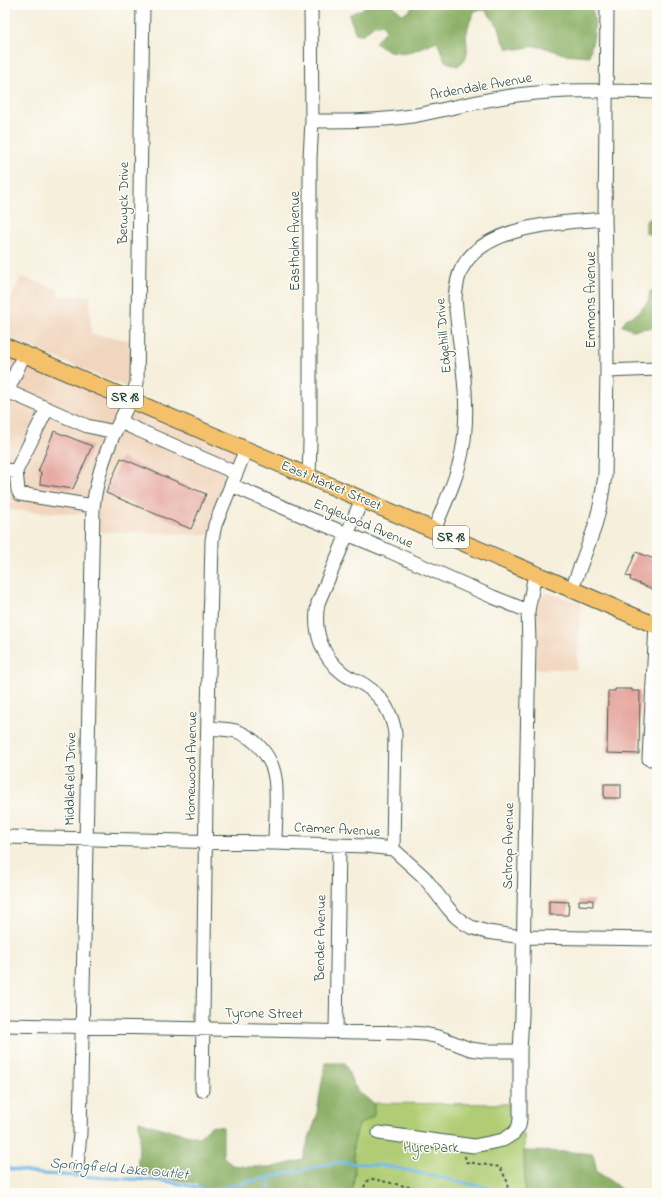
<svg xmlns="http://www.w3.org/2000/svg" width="662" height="1198" font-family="'Indie Flower',sans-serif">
	<rect width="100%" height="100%" fill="#fdfcf7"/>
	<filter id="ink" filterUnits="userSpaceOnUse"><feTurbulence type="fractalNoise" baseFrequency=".025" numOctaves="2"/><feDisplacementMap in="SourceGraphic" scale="8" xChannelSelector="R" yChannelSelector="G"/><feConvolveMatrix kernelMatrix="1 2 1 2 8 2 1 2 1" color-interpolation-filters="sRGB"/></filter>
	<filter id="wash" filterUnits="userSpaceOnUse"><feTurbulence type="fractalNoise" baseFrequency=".012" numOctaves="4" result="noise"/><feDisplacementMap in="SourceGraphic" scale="16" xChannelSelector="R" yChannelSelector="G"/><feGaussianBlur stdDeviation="0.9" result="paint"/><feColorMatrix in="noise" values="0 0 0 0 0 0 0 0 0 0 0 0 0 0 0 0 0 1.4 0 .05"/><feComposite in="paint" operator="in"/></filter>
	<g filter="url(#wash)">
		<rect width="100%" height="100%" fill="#f6efdc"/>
		<!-- built -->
		<path fill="#f1d5bd" d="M21 277 58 289 59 295 90 296 91 334 136 341 132 384 125 387 5 336V311Z
			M5 346 246 449 213 535 91 531 92 516 80 514 5 510Z
			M548 593 581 603 577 670 535 669 536 611 540 597Z"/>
		<!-- green -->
		<path fill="#b0cd74" stroke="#688554" d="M344 1103 512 1104V1123L524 1134 525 1193H337Z"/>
		<!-- forest -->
		<path fill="#8cb066" stroke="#56764d" d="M365 5H394V7L402 14 408 12 414 5H590C599 21 593 40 589 56L563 54 546 48 535 46 518 49 507 48 502 39 499 27 485 10H475C472 17 468 24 467 32 464 46 474 56 457 66L445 61 437 41 407 53 390 51 375 43 382 34 386 30 383 24 374 25 363 34H356L349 15 364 8Z
			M657 213V237L646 233V221Z
			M657 290V329L647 328 633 330 622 326 626 319 635 315 648 302 650 291Z
			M325 1063H345L353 1084 360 1093 374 1104V1116L359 1125 353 1146 355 1172 352 1193H202L198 1184 137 1172 140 1135 139 1121 164 1129 199 1137 211 1126 223 1127V1156L232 1165 247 1167H274L303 1160 308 1141 316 1119Z
			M524 1151 572 1152 593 1154 597 1172 610 1180 625 1193H525Z"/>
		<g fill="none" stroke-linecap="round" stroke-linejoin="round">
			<!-- stream -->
			<path stroke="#71b9e9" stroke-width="3" d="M5 1168 42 1174 165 1181 211 1190 338 1162 387 1166 512 1193
				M269 1193V1177"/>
		</g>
		<g id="blocks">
			<!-- building -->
			<path fill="#e5a59d" d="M54 431 92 446 73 489 40 484 41 472H38Z
				M121 458 206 494 191 529 106 493Z
				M636 552 657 560V591L630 580 631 577 626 576Z
				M615 689H632V691H640L639 754 607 753 608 691H615Z
				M604 784H621V798H604Z
				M579 900H593V906L579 905Z
				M549 901 569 902 568 915H549Z"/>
		</g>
	</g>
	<g filter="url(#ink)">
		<use href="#blocks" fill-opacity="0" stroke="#3f584d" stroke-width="1"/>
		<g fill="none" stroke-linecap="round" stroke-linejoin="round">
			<defs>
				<path id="minor" d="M312 121C345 121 379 121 412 116 450 109 487 98 526 94 569 89 614 91 657 92
					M607 371 657 369
					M7 391 87 426 115 432
					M5 397 24 354
					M120 422 236 473
					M5 470 16 471 47 409
					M16 471 18 490 20 494 93 506
					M309 477 310 442V158L312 121 311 5
					M231 485 308 518 384 549 493 597 528 611
					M362 499 318 603C313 630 321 657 344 674 351 679 359 681 366 686 382 696 393 715 395 734L393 849
					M434 530C444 505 457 479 462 452 472 402 459 349 455 298 456 288 457 277 462 268 485 225 562 222 605 219
					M572 589 594 529 600 506 605 476 607 371 606 254 605 219 607 5
					M208 728C217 729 227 729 236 731 256 738 272 757 275 778 278 798 275 823 275 843
					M649 759 656 625
					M5 837 275 843 367 846 393 849 424 877 448 908 456 917 464 923 471 927 487 932 523 937 657 939
					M5 1025 409 1033 424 1034 439 1037 470 1049 485 1051H520
					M336 1031 339 845
					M202 1090 206 801 212 540 215 525 246 449
					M379 1133 474 1146 503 1140 514 1133 519 1126 520 1119V1051L522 1016 529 643 528 611 535 574
					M77 1166 80 1133 93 508C96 481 104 456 115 431 123 415 131 400 137 383L143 5"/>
				<path id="major" d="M5 346 657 626"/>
			</defs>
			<!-- minor casing -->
			<use href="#minor" stroke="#3f584d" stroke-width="15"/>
			<!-- major casing -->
			<use href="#major" stroke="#3f584d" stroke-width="18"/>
			<!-- path -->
			<path stroke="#3f584d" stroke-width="2" stroke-dasharray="3 3" stroke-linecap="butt" d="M465 1156 466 1162 500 1167 508 1183 506 1193
				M362 1193 365 1185 368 1180 373 1179 436 1193"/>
			<!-- minor -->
			<use href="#minor" stroke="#fff" stroke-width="13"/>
			<!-- major -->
			<use href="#major" stroke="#f4c16a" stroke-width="16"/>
		</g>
	</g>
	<g text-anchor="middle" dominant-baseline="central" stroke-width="3" stroke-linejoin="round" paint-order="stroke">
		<!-- shield labels -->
		<g fill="#fdfcf7" stroke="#62766e" stroke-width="1">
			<rect x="107" y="386" width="36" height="22" rx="3"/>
			<rect x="433" y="526" width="36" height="22" rx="3"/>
		</g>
		<g font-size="13" font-weight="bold" fill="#1f3d34">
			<text x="125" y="397">SR 18</text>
			<text x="451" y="537">SR 18</text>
		</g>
		<!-- street labels -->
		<g font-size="14" fill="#1f3d34" stroke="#fdfcf7">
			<text transform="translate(481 87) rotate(-10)">Ardendale Avenue</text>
			<text transform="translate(124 203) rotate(-89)">Berwyck Drive</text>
			<text transform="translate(295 241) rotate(-90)">Eastholm Avenue</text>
			<text transform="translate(591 300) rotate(-90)">Emmons Avenue</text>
			<text transform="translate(444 336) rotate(-95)">Edgehill Drive</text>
			<text transform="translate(331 486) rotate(23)">East Market Street</text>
			<text transform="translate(363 524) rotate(23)">Englewood Avenue</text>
			<text transform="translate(192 766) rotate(-89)">Homewood Avenue</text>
			<text transform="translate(71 779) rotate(-89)">Middlefield Drive</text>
			<text transform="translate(337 830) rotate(3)">Cramer Avenue</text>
			<text transform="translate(509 846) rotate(-89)">Schrop Avenue</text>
			<text transform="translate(321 938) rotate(-89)">Bender Avenue</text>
			<text transform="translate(264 1014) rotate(1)">Tyrone Street</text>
		</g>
		<!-- park labels -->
		<g font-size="14" fill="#436144" stroke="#fdfcf7">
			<text x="431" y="1148">Hyre Park</text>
		</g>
		<!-- water labels -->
		<g font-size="15" font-style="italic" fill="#38626a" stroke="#fdfcf7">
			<text transform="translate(119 1169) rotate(5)">Springfield Lake Outlet</text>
		</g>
	</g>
	<!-- margin -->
	<rect width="662" height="1198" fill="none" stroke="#fdfcf7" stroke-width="20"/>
</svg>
